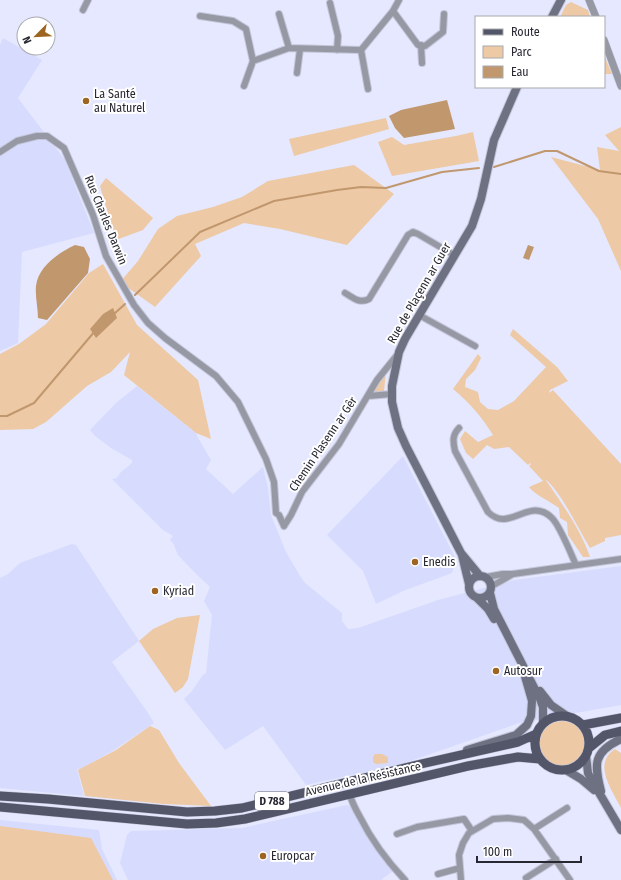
<svg xmlns="http://www.w3.org/2000/svg" width="621" height="880" font-family="'Fira Sans Condensed',sans-serif">
	<rect width="100%" height="100%" fill="#e5e8fe"/>
	<!-- built -->
	<path fill="#d7dcfe" d="M3 38 42 60 18 98 65 160 94 233 22 252 18 343 0 351V45Z
		M137 386 196 433 198 438 211 460 206 469 233 494 263 467 268 488 271 515 286 552 300 576 305 583 342 613V621L348 629 358 628 438 600 514 580 621 566V705L519 723 402 764 306 785 263 726 225 750 184 699 191 692 203 675 206 673 212 615 204 601 210 587 196 574 178 555 173 543 170 540 173 536 163 530 112 479 117 478 121 472 132 463V460L111 448 95 436 90 430 116 403Z
		M403 456 456 559 452 573 403 591 376 604 363 571 327 535Z
		M72 544 76 545 139 641 112 662 148 713 154 723 114 750 81 769H77L84 796 0 788V578L8 574 20 563Z
		M347 805 351 807 373 846 393 871 381 880H128L120 863 127 835 131 831 242 828Z
		M0 820 99 830 102 849 117 880H0Z"/>
	<!-- green -->
	<path fill="#edc9a5" d="M571 2 588 10 590 17H560L566 5Z
		M604 55 612 74H604Z
		M386 118 389 129 294 156 289 139Z
		M621 127V271L598 219 551 157 600 170 597 147 619 151 605 135Z
		M473 132 479 161 392 176 378 142 392 137 404 145 456 136Z
		M354 165 394 194 347 245 280 229 244 223 195 244 201 256 155 307 120 282 138 261 158 229 177 216 213 207 242 197 268 181Z
		M106 178 153 218 143 230 116 240 100 186Z
		M103 264 137 325 198 380 211 439 196 433 124 375 130 352 111 372 87 386 46 422 33 429 0 430V354L19 344 46 324 89 273Z
		M513 329 557 367 568 381 550 390 549 393 553 390 621 464V535L605 538V541L590 548C579 530 560 490 545 479 561 502 581 530 590 557H583L568 535 567 522 560 518 559 508C551 502 534 494 529 487L543 481 529 466 531 464 530 463 528 465 509 447 494 449 487 445 473 459 466 453 460 439 465 431 478 442 493 435C481 416 470 403 453 389L478 354 481 358 475 370 466 379 465 387 478 392 480 402 488 409 498 410 514 401 546 367 510 335Z
		M386 372 384 391 373 393Z
		M200 615 188 679 183 687 175 693 139 641 153 629 177 618Z
		M539 744a23 23 0 1 1 46 0a23 23 0 1 1-46 0Z
		M150 726 159 730 179 763 211 806 164 804 85 796 78 770 116 750Z
		M615 749 621 753V808C612 790 592 764 615 749Z
		M375 754H382L388 757V763L376 764 373 762V757Z
		M0 826 91 838 113 880H0Z"/>
	<!-- water -->
	<path fill="#c1976d" d="M447 100 455 129 404 138 395 128 389 116 401 110Z
		M75 245 84 247 90 259 88 273 47 320 38 318C38 308 35 296 36 286 38 267 58 253 75 245Z
		M528 245 534 247 529 260 523 258Z
		M113 308 117 318 96 338 90 329 103 314Z"/>
	<g fill="none" stroke-linecap="round" stroke-linejoin="round">
		<!-- stream -->
		<path stroke="#c1976d" stroke-width="2" d="M494 167 545 151H557L599 171 621 174
			M135 295 200 232 274 201 337 190 361 187 386 188 442 172 479 168
			M114 314 125 304
			M0 416H7L34 403 95 331"/>
		<defs>
			<path id="minor" d="M330 3 338 36 337 50
				M83 10 88 0
				M393 11 418 45 425 46 443 32 444 14
				M279 14 289 48
				M200 16 233 21 246 29 253 61
				M421 45 422 63
				M361 50 368 89
				M297 73 300 49
				M244 86 253 61 289 48 361 50 393 11 399 0
				M0 152 17 141 37 136H47L64 148 93 215 106 256 134 305 148 323 165 338 216 376 238 402 266 459 274 482 276 513 279 515 284 526
				M345 293C354 298 359 304 369 299L408 235 413 232 418 234 454 255
				M419 315 475 346
				M368 396 392 394
				M459 428C452 435 453 442 455 451L488 512C510 534 529 495 552 518 560 526 571 554 576 565
				M284 526 291 515 302 492 339 444 377 380 398 354
				M486 577 503 574H513L621 559
				M492 586 513 574
				M350 795C352 803 356 810 360 817 372 841 387 861 405 880
				M534 829 567 808
				M397 834 417 827 464 819 472 831
				M438 874 460 868
				M526 878 556 859
				M461 880 459 855 463 843 469 833 493 819 508 818 524 820 534 829 570 880"/>
			<path id="tertiary" d="M589 0 596 17
				M604 40 621 86"/>
			<path id="secondary" d="M552 17 561 0
				M462 555 469 584
				M469 587a11 11 0 1 1 22 0a11 11 0 1 1-22 0Z
				M480 576 461 553 406 446 398 428 392 402V386L399 352 405 339 472 226 481 199 494 140 517 87
				M490 593 494 609 540 699 543 707V723
				M477 598 488 609 494 619
				M540 691 551 705 567 716
				M467 750 516 735 527 725 531 716 532 701 522 666
				M586 756 588 773 591 779 621 830
				M566 770 581 779 594 790
				M601 791C594 764 593 752 621 739"/>
			<path id="primary" d="M535 743a27 27 0 1 1 54 0a27 27 0 1 1-54 0Z
				M583 725 621 718
				M589 748 605 735 621 731
				M0 796 48 799 187 812 215 811 242 808 421 764 518 742 536 734
				M0 807 187 824 216 823 245 819 468 766 518 757 540 759"/>
		</defs>
		<!-- minor casing -->
		<use href="#minor" stroke="#c3c5d9" stroke-width="8"/>
		<!-- tertiary casing -->
		<use href="#tertiary" stroke="#c3c5d9" stroke-width="8"/>
		<!-- secondary casing -->
		<use href="#secondary" stroke="#c3c5d9" stroke-width="10"/>
		<!-- primary casing -->
		<use href="#primary" stroke="#c3c5d9" stroke-width="10"/>
		<!-- minor -->
		<use href="#minor" stroke="#9698a3" stroke-width="6"/>
		<!-- tertiary -->
		<use href="#tertiary" stroke="#9698a3" stroke-width="7"/>
		<!-- secondary -->
		<use href="#secondary" stroke="#6e7181" stroke-width="8"/>
		<!-- primary -->
		<use href="#primary" stroke="#535569" stroke-width="9"/>
	</g>
	<!-- markers -->
	<g fill="#9d6521" stroke="#fff" stroke-width="1.5">
		<circle cx="86" cy="101" r="4"/>
		<circle cx="415" cy="562" r="4"/>
		<circle cx="155" cy="591" r="4"/>
		<circle cx="496" cy="671" r="4"/>
		<circle cx="263" cy="856" r="4"/>
	</g>
	<g text-anchor="middle" dominant-baseline="central" stroke-width="4" stroke-linejoin="round" paint-order="stroke">
		<!-- shield labels -->
		<rect fill="#fff" stroke="#686870" stroke-width="1" x="255" y="792" width="34" height="18" rx="3"/>
		<g font-size="11" font-weight="bold" fill="#272832">
			<text x="272" y="801">D 788</text>
		</g>
		<!-- poi labels -->
		<g font-size="12" fill="#272832" stroke="#fff" text-anchor="start">
			<text x="94" y="94">La Santé<tspan x="94" dy="14">au Naturel</tspan></text>
			<text x="423" y="562">Enedis</text>
			<text x="163" y="591">Kyriad</text>
			<text x="504" y="671">Autosur</text>
			<text x="271" y="856">Europcar</text>
		</g>
		<!-- street labels -->
		<g font-size="12" fill="#272832" stroke="#fff">
			<text transform="translate(106 220) rotate(68)">Rue Charles Darwin</text>
			<text transform="translate(419 293) rotate(-60)">Rue de Plaçenn ar Guer</text>
			<text transform="translate(323 444) rotate(-56)">Chemin Plasenn ar Gêr</text>
			<text transform="translate(363 779) rotate(-13)">Avenue de la Résistance</text>
		</g>
	</g>
	<!-- legend -->
	<rect x="475" y="16" width="130" height="72" fill="#ffffff" stroke="#a9a9ad"/>
	<rect x="483" y="29" width="20" height="6" fill="#535569" stroke="#a9a9ad"/>
	<text x="511" y="36" font-size="12" fill="#272832">Route</text>
	<rect x="483" y="46" width="20" height="12" fill="#edc9a5" stroke="#a9a9ad"/>
	<text x="511" y="56" font-size="12" fill="#272832">Parc</text>
	<rect x="483" y="66" width="20" height="12" fill="#c1976d" stroke="#a9a9ad"/>
	<text x="511" y="76" font-size="12" fill="#272832">Eau</text>
	<!-- north arrow -->
	<g transform="translate(36 36) rotate(246)"><circle r="19" fill="#ffffff" stroke="#a9a9ad"/>
	<path d="M0-3L7 15L0 10L-7 15Z" fill="#9d6521"/>
	<text y="-6" font-size="11" font-weight="bold" text-anchor="middle" fill="#272832">N</text>
	</g>
	<!-- scale -->
	<path d="M477 856v6h104v-6" fill="none" stroke="#272832" stroke-width="2"/>
	<text x="483" y="856" font-size="12" fill="#272832" stroke="#ffffff" stroke-width="3" paint-order="stroke">100 m</text>
</svg>
